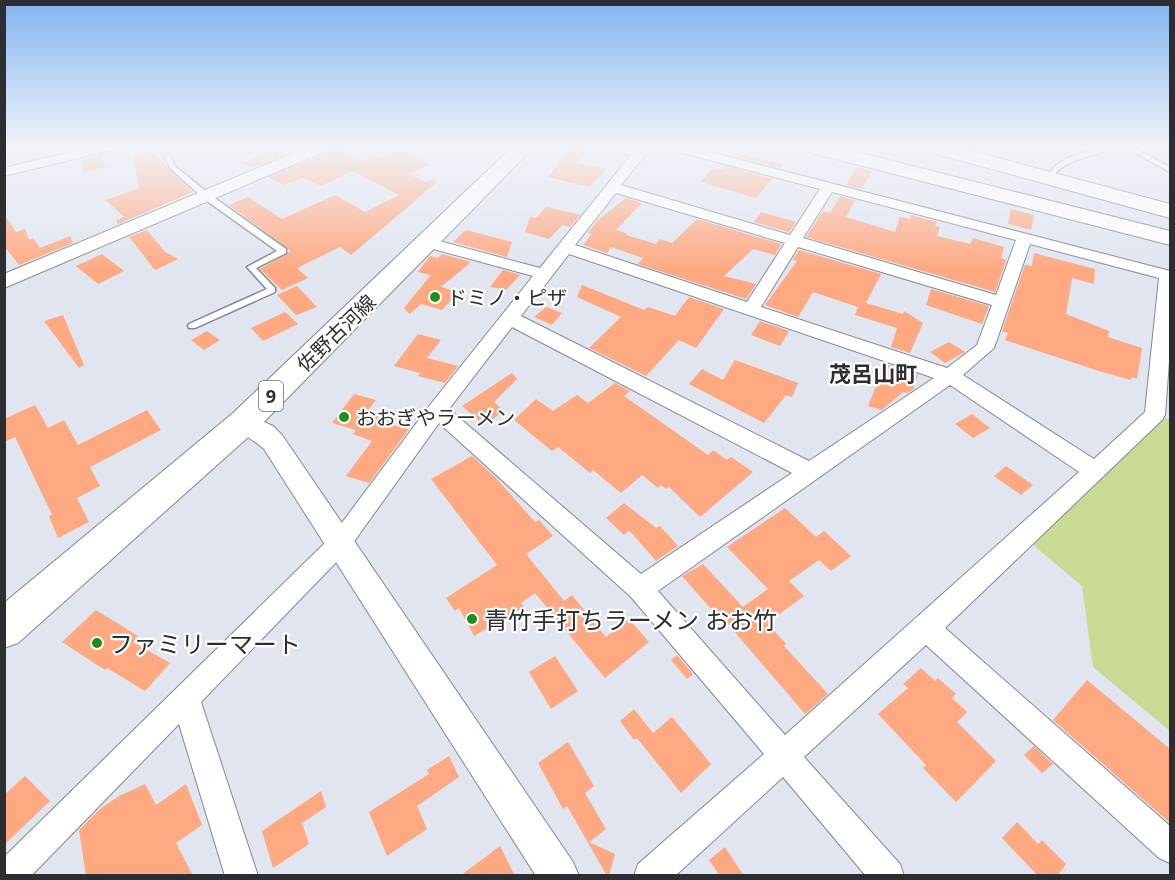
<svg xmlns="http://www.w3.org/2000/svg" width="1175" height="880" font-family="'Noto Sans','Noto Sans JP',sans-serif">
	<rect width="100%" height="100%" fill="#e0e5ef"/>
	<!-- green -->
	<path fill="#c8da93" d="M1165 418 1170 419V731L1093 667 1082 586 1032 544Z"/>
	<!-- building -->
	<path fill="#fea982" d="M278 147 279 155 302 147 252 168 243 163Z
		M332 147H337L360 161 374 155 380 158 398 149 409 152 430 165 409 174 425 182 433 179 436 183 351 255 340 247 297 268 308 278 282 290 260 269 291 251 229 205 248 197 282 219 335 195 365 212 399 195 352 171 321 186 303 178 284 185 269 177 329 152Z
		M572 147H590L578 163 606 169 589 187 548 177Z
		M152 152 193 192 118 224 116 220 124 217 106 200 139 188 134 155Z
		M736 153 783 164 780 168 734 156Z
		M102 155 105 167 84 172 81 160Z
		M725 166 772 179 756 198 701 182 713 168 722 170Z
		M857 167 872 171 861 189 846 185Z
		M840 196 855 200 846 217 895 232 900 217 910 219 911 215 937 222 935 226 940 227 937 236 970 244 973 238 1004 247 1001 258 1006 260 995 292 806 237 823 211 830 213Z
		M626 198 642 203 616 230 628 234 626 235 656 244 660 239 672 243 697 219 781 244 775 255 753 249 724 276 756 284 746 299 638 264 643 258 611 247 607 253 583 245 592 234 588 233 598 220Z
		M546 207 573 213 580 215 570 227 562 225 549 239 525 232 530 217 536 218Z
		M1011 209 1034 215 1031 230 1008 224Z
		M761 212 796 222 789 232 754 222Z
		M4 214 16 232 25 229 29 240 33 238 40 248 70 236 73 243 19 265 4 246Z
		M147 230 165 252 178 259 155 270 129 237Z
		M466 230 512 242 507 257 453 242Z
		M799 250 881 274 866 303 903 314 904 311 923 323 910 353 891 347 897 328 855 315 858 307 813 292 798 317 765 305 797 261 793 260Z
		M1034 253 1095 269 1094 284 1072 278 1066 314 1109 331 1108 337 1142 348 1137 379 1132 377 1131 380 1102 372 1005 340 1008 333 1002 331 1025 265 1032 266Z
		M102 254 124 271 98 284 76 266Z
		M442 254 471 262 441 287 459 292 442 310 421 304 410 314 404 308 431 275 418 272 430 256 438 258Z
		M503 270 520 275 506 290 490 287Z
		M582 285 644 310 648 307 675 316 689 297 724 309 696 348 679 340 646 376 589 348 621 317 577 297Z
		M297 286 317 307 296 315 277 295Z
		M931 289 989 306 982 324 926 305Z
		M546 307 562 313 552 325 534 317Z
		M285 312 298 324 263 341 251 328Z
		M63 315 84 365 79 368 44 321Z
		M760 321 789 331 780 346 751 335Z
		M207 331 220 340 204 350 191 340Z
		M418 334 441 340 427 358 458 366 445 383 418 376 420 373 394 366Z
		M949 342 965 352 945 363 930 352Z
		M735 360 798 383 792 397 786 395 764 423 689 384 702 369 723 380Z
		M885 364 918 375 913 390 907 393 903 392 882 410 868 406Z
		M512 373 517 379 494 402 504 411 484 425 462 406Z
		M615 383 630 391 624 396 708 455 713 450 727 460 731 457 753 472 700 517 669 487 666 489 661 485 658 488 642 475 621 493 593 470 590 473 558 447 552 451 514 420 536 399 553 411 577 395 588 403Z
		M354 394 376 400 369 409 395 416 389 424 409 429 369 483 346 476 372 441 353 434 356 430 332 423Z
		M35 405 48 428 64 420 78 445 147 410 161 430 90 467 100 486 77 498 89 522 58 538 49 516 52 515 15 437 4 442V419Z
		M972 414 990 428 973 438 955 424Z
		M472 456 496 478 535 522 539 520 553 536 526 554 564 601 572 595 606 637 629 619 649 642 605 678 535 593 521 603 524 607 474 636 459 608 455 611 446 598 497 565 431 479Z
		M1006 466 1033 485 1021 495 994 476Z
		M624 503 656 528 660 526 678 546 656 561 629 530 624 535 606 518Z
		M785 508 816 537 824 531 851 556 831 571 819 560 789 581 804 596 767 623 786 644 784 646 828 694 805 714 721 616 719 618 682 576 703 564 743 607 768 589 727 547Z
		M96 610 138 636 133 642 170 663 145 691 107 668 105 670 62 642Z
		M677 655 693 674 687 679 671 660Z
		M555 656 578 691 551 709 529 672Z
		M921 668 935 681 938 678 956 694 952 698 967 712 957 722 996 761 956 802 923 768 926 765 878 714 908 688 903 684Z
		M1087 680 1170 749V823L1053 720Z
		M634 709 653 733 672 717 711 764 681 793 637 738 634 740 620 721Z
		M568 742 594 786 585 793 606 829 589 842 615 854 609 876H607L567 806 563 809 538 763Z
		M1034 746 1053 764 1042 773 1024 755Z
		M449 756 459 777 417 806 427 829 387 856 369 812 429 774 427 770Z
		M25 776 50 801 4 845V795Z
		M145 784 156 805 186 784 202 825 176 843 193 876H86L79 830 100 809 119 796Z
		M321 791 326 807 302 823 309 844 273 868 262 831Z
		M1017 822 1038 844 1042 840 1066 864 1057 876H1038L1002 838Z
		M500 846 515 876H460Z
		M725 847 744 876H720L709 860Z"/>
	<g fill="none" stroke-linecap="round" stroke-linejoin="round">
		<defs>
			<path id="service" d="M160 147H166L176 167 209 194 286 249V253L256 268 275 288V292L195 328H189L188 326 189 324 267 289 247 267 277 251 203 198 171 169Z
				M1103 147H1113C1092 159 1066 156 1051 179L1046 178C1058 157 1081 153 1103 147Z
				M1125 147H1133L1170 167V172Z"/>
			<path id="minor" d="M91 147H114L112 150 4 176V168Z
				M603 147H651L621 185 790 235 820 189 671 150 669 147H691L1170 271V348L1165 415 1162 420 945 628 1170 826V863L1159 858 926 645 804 757 900 864 904 876H866L783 777 675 876H634L638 864 764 754 631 597 439 423 348 550 201 702 258 876H225L179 724 31 876H4V857L332 536 430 405 533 276 422 246 420 243 422 240 428 238 540 268 631 155 605 150ZM832 192 1016 240 996 295 803 238ZM616 193 785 243 747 302 575 245ZM1030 244 1159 278 1145 412 1094 459 963 375 994 348ZM798 247 992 305 977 345 947 368 761 307ZM569 254 934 378 809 461 521 316ZM512 327 792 473 641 574 449 409ZM950 385 1079 472 785 735 658 591Z"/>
			<path id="tertiary" d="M308 147H330L328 150 4 288V274Z
				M244 413 273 426 282 435 573 862 579 876H536L264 449C254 439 238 434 232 422L235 415Z"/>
			<path id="primary" d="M512 147H534L255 431 18 643 4 648V603L233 413Z"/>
			<path id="trunk" d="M802 147H837L1170 231V245L805 151Z
				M923 147H957L1170 204V218L926 151Z"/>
		</defs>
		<!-- service casing -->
		<use href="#service" stroke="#838891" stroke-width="3"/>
		<!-- minor casing -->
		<use href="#minor" stroke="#838891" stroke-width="2"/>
		<!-- tertiary casing -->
		<use href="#tertiary" stroke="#838891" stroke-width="2"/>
		<!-- primary casing -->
		<use href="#primary" stroke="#838891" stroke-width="2"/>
		<!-- trunk casing -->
		<use href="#trunk" stroke="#838891" stroke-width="2"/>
		<!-- service -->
		<use href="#service" fill="#fff" fill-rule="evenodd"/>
		<!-- minor -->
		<use href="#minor" fill="#fff" fill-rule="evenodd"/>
		<!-- tertiary -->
		<use href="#tertiary" fill="#fff" fill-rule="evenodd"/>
		<!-- primary -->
		<use href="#primary" fill="#fff" fill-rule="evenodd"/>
		<!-- trunk -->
		<use href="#trunk" fill="#fff" fill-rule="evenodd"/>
	</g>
	<!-- sky -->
	<linearGradient id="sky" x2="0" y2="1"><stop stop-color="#82b4f0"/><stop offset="0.54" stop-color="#f1f3f8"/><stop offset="1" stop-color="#f1f3f8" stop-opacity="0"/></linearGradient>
	<rect width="1175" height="270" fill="url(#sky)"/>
	<!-- markers -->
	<g fill="#1c901b" stroke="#fff" stroke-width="2">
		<circle cx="435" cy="297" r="6"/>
		<circle cx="344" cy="417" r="6"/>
		<circle cx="472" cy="619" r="6"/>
		<circle cx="97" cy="643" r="6"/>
	</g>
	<g text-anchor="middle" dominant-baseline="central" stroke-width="4.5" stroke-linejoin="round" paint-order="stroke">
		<!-- shield labels -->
		<rect fill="#fff" stroke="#6b6d70" stroke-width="1.5" x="259" y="381" width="24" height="30" rx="4.5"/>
		<g font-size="18" font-weight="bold" fill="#2c2e32">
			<text x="271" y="396">9</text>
		</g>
		<!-- poi labels -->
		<g font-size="20" fill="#2c2e32" stroke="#fff" text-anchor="start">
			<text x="447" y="297">ドミノ・ピザ</text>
			<text x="356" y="417">おおぎやラーメン</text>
		</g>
		<!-- street labels -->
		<g font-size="20" fill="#2c2e32" stroke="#fff">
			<text transform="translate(336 333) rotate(-44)">佐野古河線</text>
		</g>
		<!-- quarter labels -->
		<g font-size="22" font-weight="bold" fill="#2c2e32" stroke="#fff">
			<text x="873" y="373">茂呂山町</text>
		</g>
		<!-- near-poi labels -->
		<g font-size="24" fill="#2c2e32" stroke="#fff" text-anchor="start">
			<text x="484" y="619">青竹手打ちラーメン おお竹</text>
			<text x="109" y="643">ファミリーマート</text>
		</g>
	</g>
	<!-- border -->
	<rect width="1175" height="880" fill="none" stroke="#2c2e32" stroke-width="12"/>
</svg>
